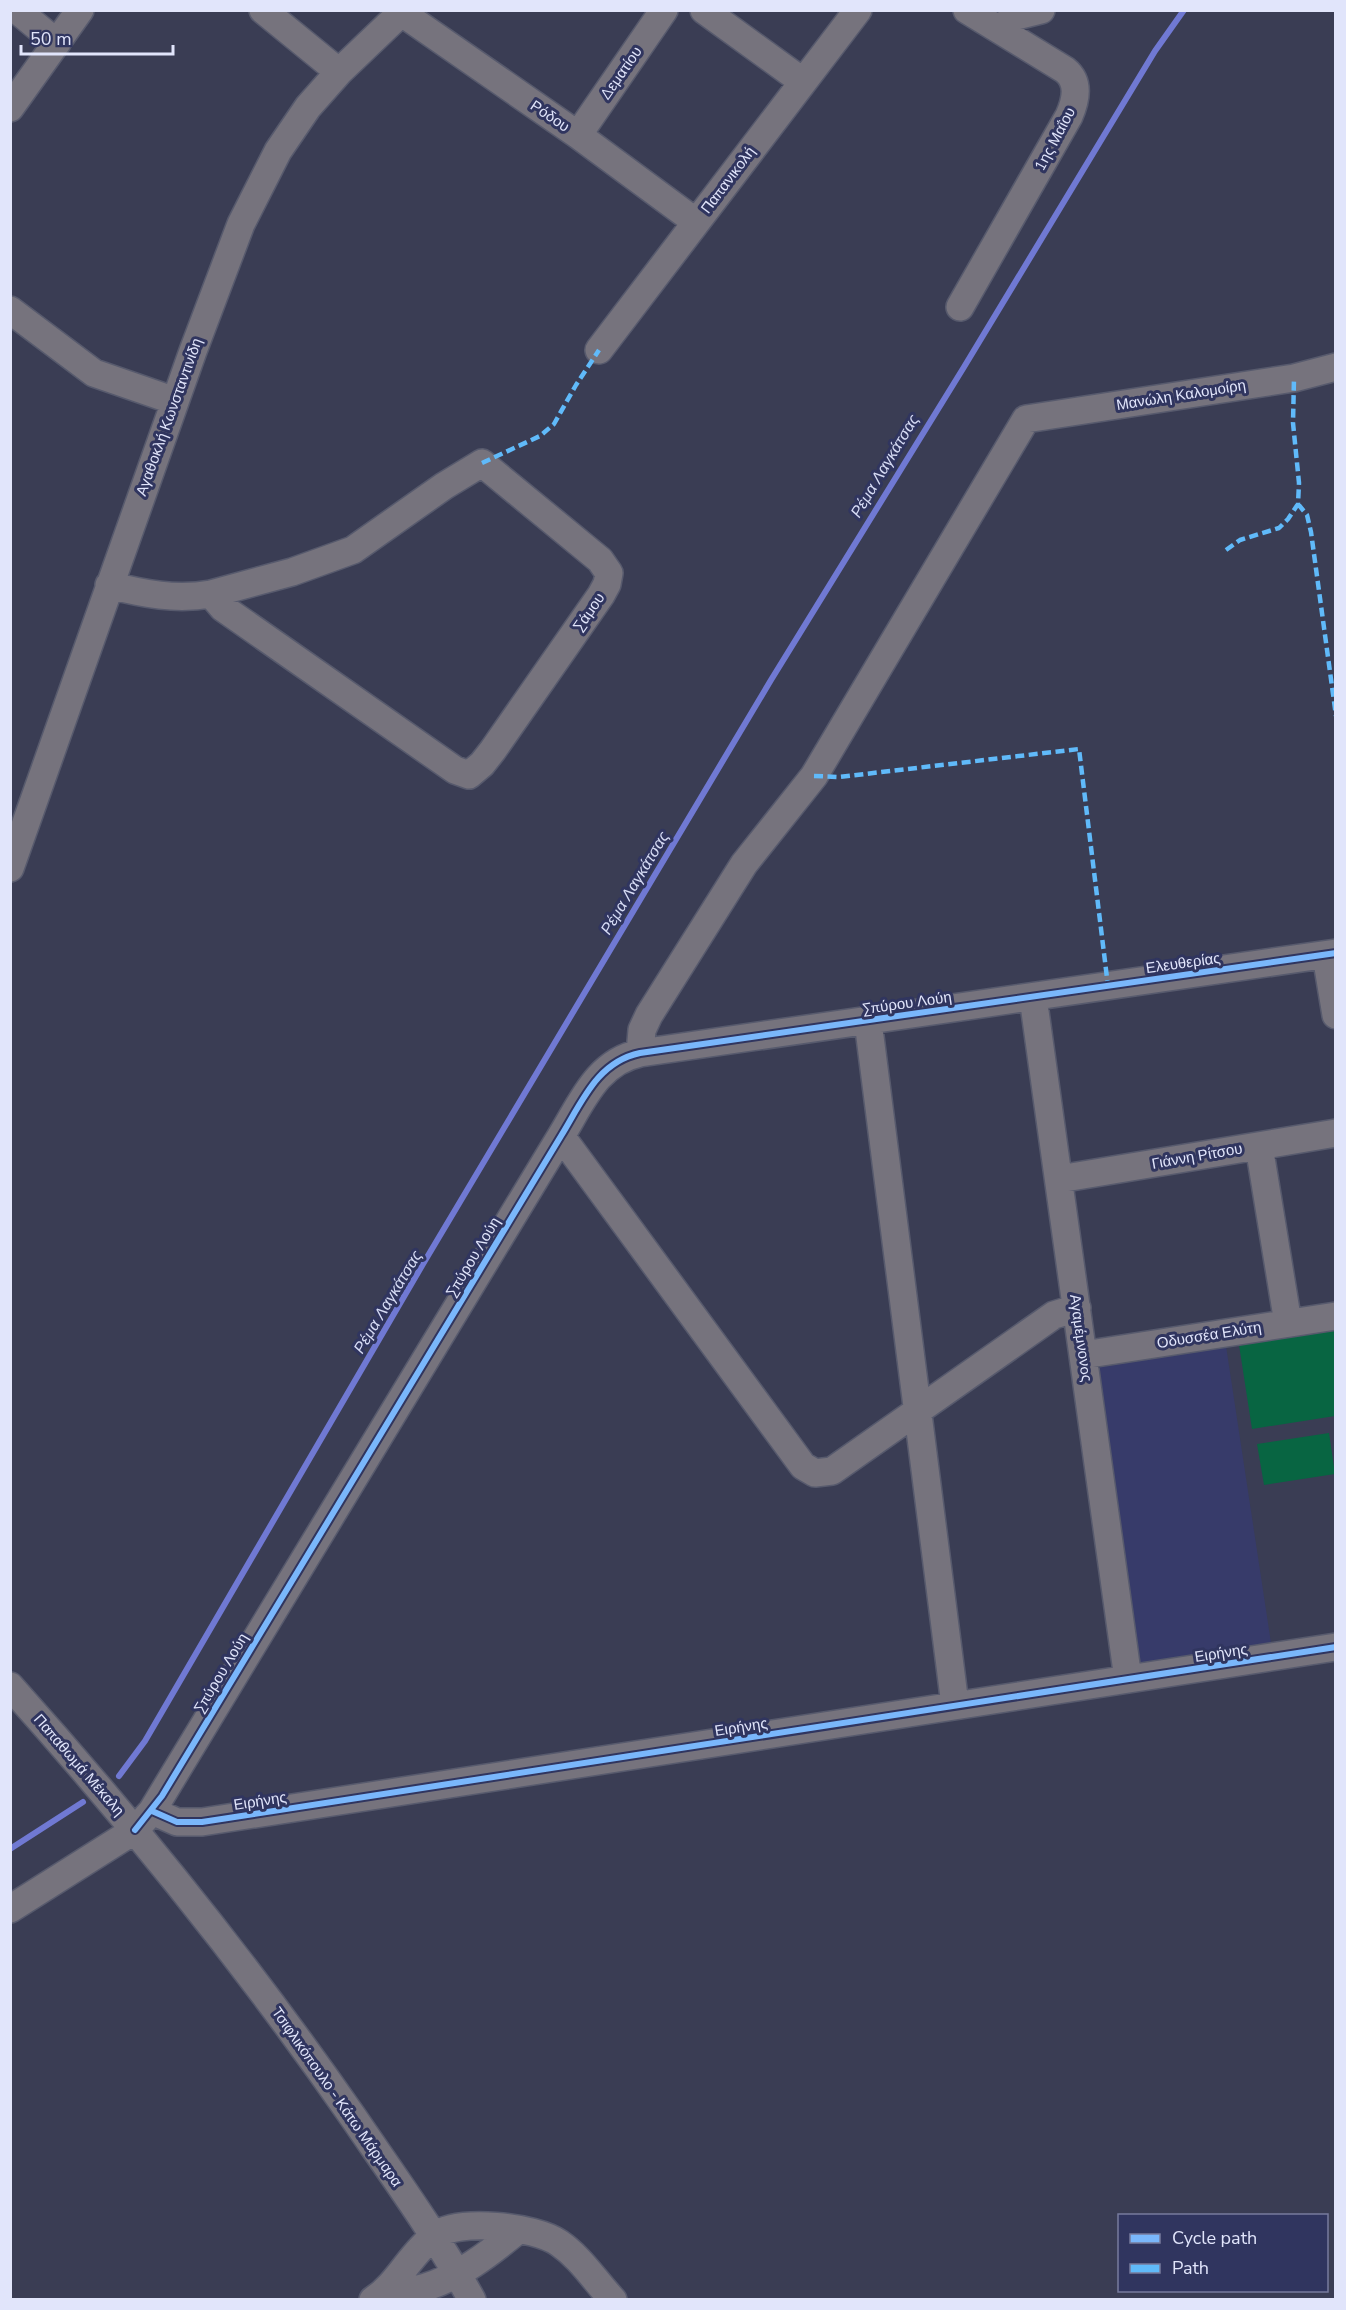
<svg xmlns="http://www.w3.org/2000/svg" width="1346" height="2310" font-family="'Nunito Sans',sans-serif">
	<rect width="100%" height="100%" fill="#3a3d54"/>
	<!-- built -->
	<path fill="#373b6a" d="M1226 1346 1271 1643 1139 1663 1099 1366Z"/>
	<!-- green -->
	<path fill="#086542" d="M1335 1330V1416L1252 1429 1239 1345Z
		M1329 1433 1335 1474 1264 1485 1257 1444Z"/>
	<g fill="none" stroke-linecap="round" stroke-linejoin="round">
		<!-- stream -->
		<path stroke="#7079d3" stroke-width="6" d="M119 1776 145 1741 423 1264 771 680 964 367 1155 51 1184 10
			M10 1849 83 1802"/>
		<defs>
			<path id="minor" d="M17 10 57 43
				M263 10 339 72
				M704 10 802 81
				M402 13 578 135 696 222
				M1000 30 1013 17 1041 10
				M10 108 80 10
				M578 135 664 10
				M960 307 1069 116C1076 100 1080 82 1065 70L967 10
				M10 310 94 373 175 401
				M599 350 858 10
				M109 585C144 594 176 600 211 594L223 608 455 770 469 775 482 764 493 750 601 595 607 584 609 573 600 560 482 463 444 486 353 550 292 572 211 594
				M10 868 193 351 241 224 278 151 308 107 339 72 404 10
				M1326 955 1336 1015
				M1033 997 1128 1679
				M868 1021 955 1705
				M640 1053 642 1030 649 1015 744 864 814 776 1026 419 1294 378 1336 367
				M561 1136 803 1466 815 1473 832 1471 1054 1315 1077 1308
				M1259 1146 1288 1323
				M1059 1179 1336 1133
				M1083 1355 1336 1316
				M10 1686C133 1823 248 1966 353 2117 394 2177 437 2236 472 2300
				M152 1811 177 1822H202L1336 1647
				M10 1909 135 1830 152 1811 561 1136C582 1102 597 1062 640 1053L1336 953
				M385 2292C398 2291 410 2291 423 2288 458 2278 490 2253 518 2230
				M373 2300C398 2284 410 2254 434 2236 458 2218 535 2226 559 2243 581 2258 595 2281 613 2300"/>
		</defs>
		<!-- minor casing -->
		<use href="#minor" stroke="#575a6d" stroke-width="30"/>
		<!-- minor -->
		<use href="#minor" stroke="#76737d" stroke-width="27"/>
		<!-- quiet -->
		<path stroke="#60bafa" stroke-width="4.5" stroke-dasharray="9 4.5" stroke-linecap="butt" d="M482 463 540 436 554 424 576 385 599 350
			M1298 504 1307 515 1311 532 1336 716
			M1226 550 1240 540 1279 528 1288 519 1298 504 1299 483 1293 423 1294 378
			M814 776 839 777 1079 749 1108 986"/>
		<defs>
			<path id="cycleway" d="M152 1811 177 1822H202L1336 1647
				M135 1830 162 1796 561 1136C582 1102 597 1062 640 1053L1336 953"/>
		</defs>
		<!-- cycleway casing -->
		<use href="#cycleway" stroke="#30355f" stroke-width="10"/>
		<!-- cycleway -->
		<use href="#cycleway" stroke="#7ab7fb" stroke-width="6"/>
	</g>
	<g text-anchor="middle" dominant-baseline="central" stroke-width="6" stroke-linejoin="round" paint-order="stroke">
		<!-- street labels -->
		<g font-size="15" fill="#e1e5fb" stroke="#30355f">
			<text transform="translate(621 73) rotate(-55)">Δεματίου</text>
			<text transform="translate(550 116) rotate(34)">Ρόδου</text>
			<text transform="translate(1055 139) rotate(-62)">1ης Μαΐου</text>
			<text transform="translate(728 180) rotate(-53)">Παπανικολή</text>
			<text transform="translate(1181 395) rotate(-9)">Μανώλη Καλομοίρη</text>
			<text transform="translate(169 417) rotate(-70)">Αγαθοκλή Κωνσταντινίδη</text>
			<text transform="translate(589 612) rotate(-55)">Σάμου</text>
			<text transform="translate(1183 963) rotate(-8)">Ελευθερίας</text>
			<text transform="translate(907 1003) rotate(-8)">Σπύρου Λούη</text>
			<text transform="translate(1197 1156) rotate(-10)">Γιάννη Ρίτσου</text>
			<text transform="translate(473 1257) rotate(-59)">Σπύρου Λούη</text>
			<text transform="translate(1209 1335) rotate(-9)">Οδυσσέα Ελύτη</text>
			<text transform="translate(1081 1338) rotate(82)">Αγαμέμνονoς</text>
			<text transform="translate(1221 1653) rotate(-9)">Ειρήνης</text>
			<text transform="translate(221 1673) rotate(-59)">Σπύρου Λούη</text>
			<text transform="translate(741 1727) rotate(-9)">Ειρήνης</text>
			<text transform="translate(79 1765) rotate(49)">Παπαθωμά Μέκαλη</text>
			<text transform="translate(260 1801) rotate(-9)">Ειρήνης</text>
			<text transform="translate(337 2097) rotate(55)">Τσιφλικόπουλο - Κάτω Μάρμαρα</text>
		</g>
		<!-- water labels -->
		<g font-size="16" font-style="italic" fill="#d6dbf4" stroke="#30355f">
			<text transform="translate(885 466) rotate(-59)">Ρέμα Λαγκάτσας</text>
			<text transform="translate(635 883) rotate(-59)">Ρέμα Λαγκάτσας</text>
			<text transform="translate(388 1302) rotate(-59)">Ρέμα Λαγκάτσας</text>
		</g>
	</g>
	<!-- border -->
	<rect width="1346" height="2310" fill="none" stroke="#e1e5fb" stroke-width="24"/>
	<!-- legend -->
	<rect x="1118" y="2214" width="210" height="78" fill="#30355f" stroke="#777b9d" stroke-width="1.5"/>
	<rect x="1130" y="2234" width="30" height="9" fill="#7ab7fb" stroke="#777b9d" stroke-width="1.5"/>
	<text x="1172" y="2244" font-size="18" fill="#e1e5fb">Cycle path</text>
	<rect x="1130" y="2264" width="30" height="9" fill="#60bafa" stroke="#777b9d" stroke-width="1.5"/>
	<text x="1172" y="2274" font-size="18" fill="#e1e5fb">Path</text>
	<!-- scale -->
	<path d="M21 45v9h152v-9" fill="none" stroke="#e1e5fb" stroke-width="3"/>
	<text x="30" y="45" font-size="18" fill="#e1e5fb" stroke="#30355f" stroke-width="4.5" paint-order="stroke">50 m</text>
</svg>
